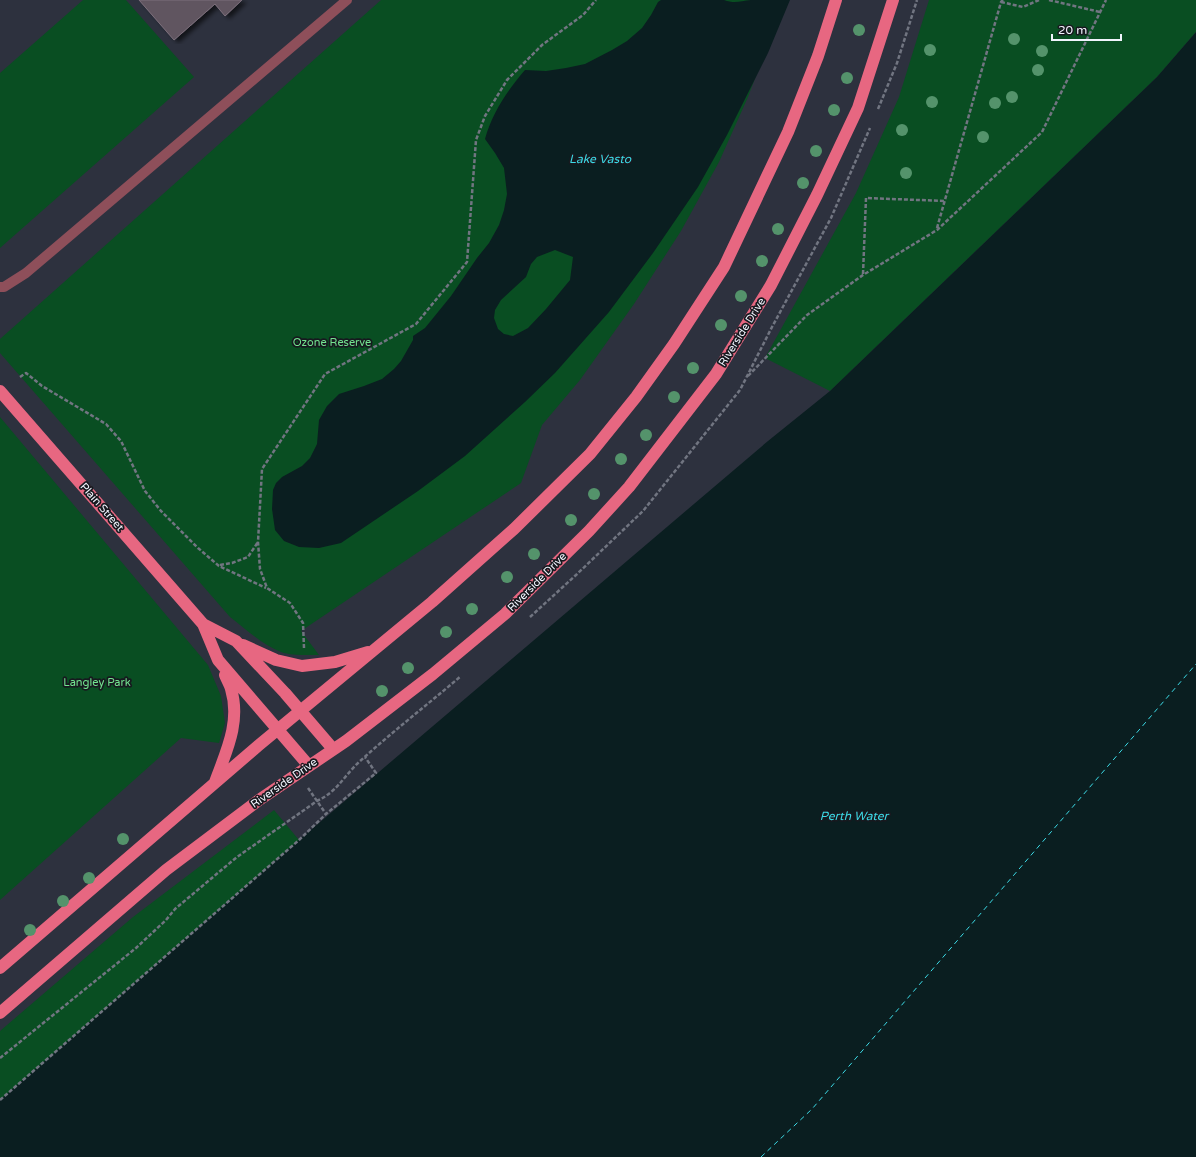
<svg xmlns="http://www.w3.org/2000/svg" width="1196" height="1157" font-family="'Varela Round',sans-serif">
	<defs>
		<filter id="shadow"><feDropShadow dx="4.5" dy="2.5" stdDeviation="2" flood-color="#0009"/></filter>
	</defs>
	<rect width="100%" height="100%" fill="#2d313e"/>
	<!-- green -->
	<path fill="#094e22" d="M83 0H126L194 77 0 248V73Z
		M381 0H784L748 97 719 162 681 231 634 304 580 380 542 425 521 483 301 631 319 655C308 655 292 656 281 652 262 645 246 629 230 617L0 353V339Z
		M929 0H1196V32L1157 77 830 391 765 358 856 193 899 97Z
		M0 417 208 665 221 696 225 723 219 743 181 738 0 900Z
		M274 810 299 840 0 1100V1031L133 917Z"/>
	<!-- water -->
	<path fill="#0a1e20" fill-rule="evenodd" d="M661 0H724C735 4 740 1 751 0 764 0 777 0 790 0L768 53 727 135 698 187 653 253 609 312 555 373 525 402 465 456 418 491 341 543 319 548 299 547 284 541 275 530 272 509 273 490 276 483 282 477 302 466 310 458 317 444 319 420 327 406 339 394 364 386 382 379 394 369 401 361 413 340V336L425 328 451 296 477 258 489 243 499 225 504 210 507 194 504 168 495 153 485 139C492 113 507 91 525 70L546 71 566 68 585 64 612 50 627 41 642 28 651 15 658 2ZM555 250 573 257 570 280 546 309 528 328 513 336 504 334 498 329 494 318 495 310 501 300 526 277 531 264 537 257Z
		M1196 32V1157H0V1100L299 840 768 441 830 391 1157 77Z"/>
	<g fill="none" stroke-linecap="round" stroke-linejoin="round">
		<!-- ferry -->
		<path stroke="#3cdae6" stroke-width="1" stroke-dasharray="5 4" stroke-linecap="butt" d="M761 1157 812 1109 1196 664"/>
	</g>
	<!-- building -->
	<path fill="#615560" stroke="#7d707c" filter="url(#shadow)" d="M139 0H242L225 16 215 4 174 40Z"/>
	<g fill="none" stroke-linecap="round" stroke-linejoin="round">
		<!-- path -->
		<path stroke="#717581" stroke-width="2.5" stroke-dasharray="4 2" stroke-linecap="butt" d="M1049 0 1100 12
			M1001 2 1023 7 1039 0
			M878 109 897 63 917 0
			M937 228 1001 2 1003 0
			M863 274 866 198 945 201
			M748 376 807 315 863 275 937 230 1042 132 1106 0
			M20 377 26 373 42 386 106 424 121 441 145 491 161 511 198 548 219 566 266 588
			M220 565 232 563 248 557 258 542
			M530 617 576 575 643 511 740 390 772 327 831 218 870 128
			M304 648 303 623 290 603 267 588 260 569 258 542 262 469 325 374 416 324 467 262 476 140 485 116 507 80 542 45 583 15 596 0
			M308 788 326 814
			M0 1058 136 948 166 920 175 909 219 872 237 857 317 801C338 791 343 777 359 762 392 732 427 705 461 676
			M0 1100 299 840 326 814 376 773 365 757"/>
		<!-- lane -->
		<path stroke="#8e4f5a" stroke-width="10" d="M0 287H4L26 273 347 0"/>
		<!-- primary -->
		<path stroke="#e76781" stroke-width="12" d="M0 391 203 624 218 660 309 766
			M203 624 236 641 285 693 333 749
			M243 645 276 660 302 666 335 662 368 652
			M215 782C226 752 241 722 231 689 230 685 227 680 225 675
			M0 968 259 745 432 602 514 529 590 454 636 397 674 344 724 267 788 132 818 56 836 0
			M0 1013 166 870 259 800 346 741 433 674 505 614 589 531 629 487 716 374 771 285 817 195 858 108 893 0"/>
	</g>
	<!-- trees -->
	<g fill="#54936b">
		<circle cx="859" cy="30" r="6"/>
		<circle cx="1014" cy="39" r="6"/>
		<circle cx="930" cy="50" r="6"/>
		<circle cx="1042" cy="51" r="6"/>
		<circle cx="1038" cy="70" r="6"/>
		<circle cx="847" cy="78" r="6"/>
		<circle cx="1012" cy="97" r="6"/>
		<circle cx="932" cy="102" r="6"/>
		<circle cx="995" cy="103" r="6"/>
		<circle cx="834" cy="110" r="6"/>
		<circle cx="902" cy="130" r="6"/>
		<circle cx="983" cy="137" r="6"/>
		<circle cx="816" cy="151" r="6"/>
		<circle cx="906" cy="173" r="6"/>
		<circle cx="803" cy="183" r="6"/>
		<circle cx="778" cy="229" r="6"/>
		<circle cx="762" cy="261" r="6"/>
		<circle cx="741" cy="296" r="6"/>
		<circle cx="721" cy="325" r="6"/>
		<circle cx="693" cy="368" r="6"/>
		<circle cx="674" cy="397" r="6"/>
		<circle cx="646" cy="435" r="6"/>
		<circle cx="621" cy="459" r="6"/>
		<circle cx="594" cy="494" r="6"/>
		<circle cx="571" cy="520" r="6"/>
		<circle cx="534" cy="554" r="6"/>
		<circle cx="507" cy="577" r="6"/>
		<circle cx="472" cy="609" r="6"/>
		<circle cx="446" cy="632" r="6"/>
		<circle cx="408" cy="668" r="6"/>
		<circle cx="382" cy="691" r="6"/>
		<circle cx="123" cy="839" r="6"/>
		<circle cx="89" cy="878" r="6"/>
		<circle cx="63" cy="901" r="6"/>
		<circle cx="30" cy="930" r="6"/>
	</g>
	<g text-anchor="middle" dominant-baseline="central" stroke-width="3.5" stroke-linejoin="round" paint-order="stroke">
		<!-- street labels -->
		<g font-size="11" fill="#f1f4fd" stroke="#17191f">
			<text transform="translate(742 332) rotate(-58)">Riverside Drive</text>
			<text transform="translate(102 507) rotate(49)">Plain Street</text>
			<text transform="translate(537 582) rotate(-45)">Riverside Drive</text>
			<text transform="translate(284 783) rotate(-35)">Riverside Drive</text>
		</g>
		<!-- park labels -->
		<g font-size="11" fill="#73e490" stroke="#17191f">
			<text x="332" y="342">Ozone Reserve</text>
			<text x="97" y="682">Langley Park</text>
		</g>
		<!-- water labels -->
		<g font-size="12" font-style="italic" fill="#3cdae6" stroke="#17191f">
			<text x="600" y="159">Lake Vasto</text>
			<text x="854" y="816">Perth Water</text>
		</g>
	</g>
	<!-- scale -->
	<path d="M1052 34v6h69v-6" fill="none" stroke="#f1f4fd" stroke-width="2"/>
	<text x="1058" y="34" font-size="12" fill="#f1f4fd" stroke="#17191f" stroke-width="3" paint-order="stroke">20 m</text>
</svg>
